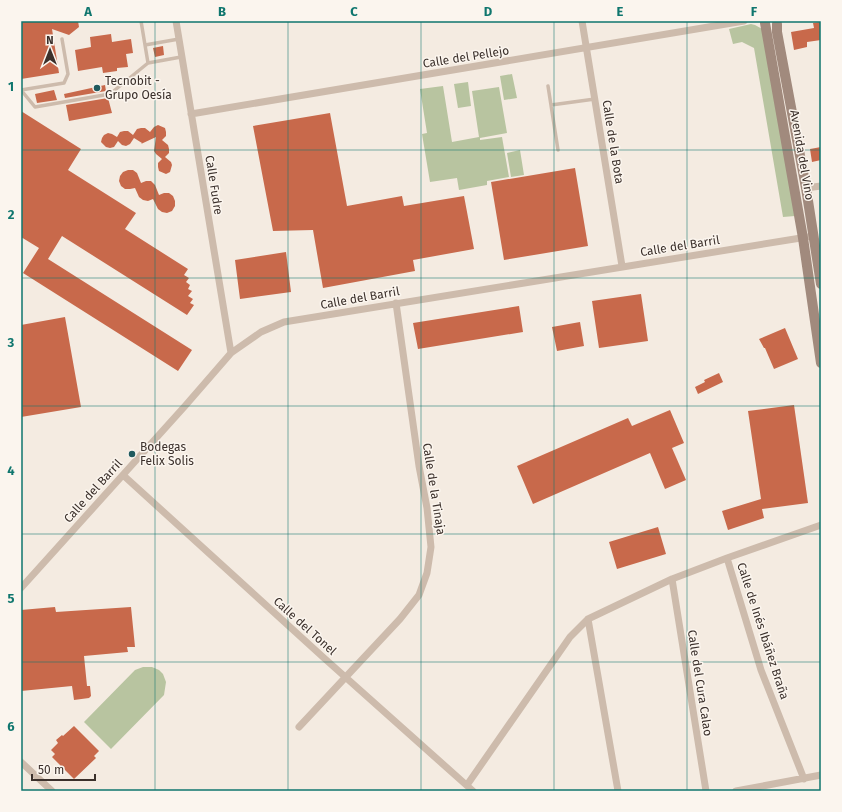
<svg xmlns="http://www.w3.org/2000/svg" width="842" height="812" font-family="'Fira Sans',sans-serif">
	<rect width="100%" height="100%" fill="#f4ebe1"/>
	<!-- green -->
	<path fill="#b8c4a0" d="M751 24 755 25 764 30 795 216 783 217 754 48 742 42 733 44 729 29Z
		M512 74 517 98 504 100 500 76Z
		M468 82 471 106 458 108 454 84Z
		M443 86 452 142 479 137 472 91 499 87 507 133 480 138V140L502 137 509 177 487 181V185L459 190 457 178 430 182 422 134 427 133 420 89Z
		M520 150 524 175 511 177 507 153Z
		M143 667H152L159 670 163 674 166 682 164 695 111 749 84 722 135 670Z"/>
	<!-- building -->
	<path fill="#c8694b" d="M21 21H78L79 27 69 35 52 29 59 73 21 79Z
		M821 22V40L807 42V47L794 50 791 32 814 28 813 23Z
		M111 34 112 42 131 39 133 53 126 54 128 67 117 68V71L103 73 102 67 78 71 75 50 91 47 90 37Z
		M163 46 164 55 155 57 153 48Z
		M105 85 106 91 65 98 64 94Z
		M54 90 57 100 37 103 35 94Z
		M108 98 112 113 69 121 66 105Z
		M21 111 81 149 68 170 136 213 125 229 188 269 184 275 189 278 186 282 190 285 188 289 192 291 188 296 193 299 190 303 194 305 187 315 62 236 48 259 192 350 178 371 23 273 39 248 21 237Z
		M330 113 347 206 402 196 404 206 464 196 474 249 413 260 415 271 323 288 313 230 273 231 253 126Z
		M158 125 165 128 166 132V136L162 140 168 145 169 149V153L165 157 171 162 172 165 170 172 166 174 159 171 158 167V163L162 159 156 154 154 151 156 137 141 144 142 143 134 138 130 144 126 146 122 145 118 141 114 147 110 148 106 147 101 142 102 138 104 135 108 133 112 134 117 137 120 132 124 131H128L133 135 137 129 141 128H145L150 132 154 127Z
		M821 147V160L812 162 810 149Z
		M575 168 588 246 504 260 491 182Z
		M128 170H133L137 173 141 183 146 181H151L155 185 159 195 164 193H169L173 196 175 201V206L172 211 167 213 162 212 158 209 153 199 148 201 143 200 139 197 135 188 130 189H125L121 186 119 181 120 176 123 172Z
		M286 252 291 292 240 299 235 260Z
		M641 294 648 341 599 348 592 301Z
		M519 306 523 332 418 349 413 323Z
		M65 317 81 407 21 417V325Z
		M580 322 584 346 557 351 552 327Z
		M785 328 798 359 774 369 765 348H764L759 339Z
		M719 373 723 382 698 394 695 387 705 382 704 380Z
		M794 405 808 503 762 509 764 518 728 530 722 511 761 499 748 411Z
		M670 410 684 443 672 448 686 480 665 489 650 453 533 504 517 466 628 418 632 426Z
		M658 527 666 554 617 569 609 542Z
		M55 607 56 612 131 607 135 647H127L128 652 84 656 87 686H90L91 696 89 698 74 700 72 686 21 691V625H22L21 610Z
		M74 726 99 751 94 756 96 758 74 779 52 757 55 754 51 750 58 743 56 740 62 735 63 736Z"/>
	<g fill="none" stroke-linecap="round" stroke-linejoin="round">
		<!-- lane -->
		<path stroke="#cdbbac" stroke-width="3.5" d="M141 21 148 63
			M145 45 179 39
			M548 86 558 150
			M21 90 35 107 110 94 148 63 181 57
			M21 90 64 83 68 74 62 39
			M551 105 595 99"/>
		<!-- street -->
		<path stroke="#cdbbac" stroke-width="7" d="M176 21 231 353
			M582 21 622 266
			M191 114 744 21
			M806 188 821 186
			M123 475 324 658 473 791
			M727 558 761 670 804 779
			M672 579 706 791
			M21 588 185 406 231 353 261 332 284 322 807 237
			M588 619 618 791
			M299 727 400 619 419 595 427 573 431 547 427 508 419 466 396 303
			M21 762 52 791
			M467 785 570 637 588 619 672 579 727 558 821 525
			M736 791 821 775"/>
		<!-- secondary -->
		<path stroke="#a18a7d" stroke-width="10" d="M765 23 803 238 821 363
			M777 24V32L806 188 821 284"/>
	</g>
	<!-- grid -->
	<path fill="none" stroke="#0f766e" stroke-width="1" stroke-opacity="0.55" d="M155 21V791M288 21V791M421 21V791M554 21V791M687 21V791M21 150H821M21 278H821M21 406H821M21 534H821M21 662H821"/>
	<!-- markers -->
	<g fill="#1f5a5e" stroke="#fbf5ee" stroke-width="1.5">
		<circle cx="97" cy="88" r="4"/>
		<circle cx="132" cy="454" r="4"/>
	</g>
	<g text-anchor="middle" dominant-baseline="central" stroke-width="3" stroke-linejoin="round" paint-order="stroke">
		<!-- street labels -->
		<g font-size="12" fill="#3b302b" stroke="#fbf5ee">
			<text transform="translate(466 57) rotate(-9)">Calle del Pellejo</text>
			<text transform="translate(613 142) rotate(81)">Calle de la Bota</text>
			<text transform="translate(802 155) rotate(80)">Avenida del Vino</text>
			<text transform="translate(214 185) rotate(81)">Calle Fudre</text>
			<text transform="translate(680 246) rotate(-9)">Calle del Barril</text>
			<text transform="translate(360 298) rotate(-10)">Calle del Barril</text>
			<text transform="translate(434 489) rotate(81)">Calle de la Tinaja</text>
			<text transform="translate(93 491) rotate(-48)">Calle del Barril</text>
			<text transform="translate(305 626) rotate(42)">Calle del Tonel</text>
			<text transform="translate(763 631) rotate(72)">Calle de Inés Ibáñez Braña</text>
			<text transform="translate(700 683) rotate(81)">Calle del Cura Calao</text>
		</g>
		<!-- poi labels -->
		<g font-size="12" fill="#3b302b" stroke="#fbf5ee" text-anchor="start">
			<text x="105" y="81">Tecnobit -<tspan x="105" dy="14">Grupo Oesía</tspan></text>
			<text x="140" y="447">Bodegas<tspan x="140" dy="14">Felix Solis</tspan></text>
		</g>
	</g>
	<!-- border -->
	<rect width="842" height="812" fill="none" stroke="#fbf5ee" stroke-width="44"/>
	<!-- north arrow -->
	<g transform="translate(50 50)" stroke="#fbf5ee" stroke-width="3" paint-order="stroke">
	<path d="M0-3L7 15L0 10L-7 15Z" fill="#3b302b"/>
	<text y="-6" font-size="11" font-weight="bold" text-anchor="middle" fill="#3b302b">N</text>
	</g>
	<!-- scale -->
	<path d="M32 774v6h63v-6" fill="none" stroke="#3b302b" stroke-width="2"/>
	<text x="38" y="774" font-size="12" fill="#3b302b" stroke="#fbf5ee" stroke-width="3" paint-order="stroke">50 m</text>
	<rect x="22" y="22" width="798" height="768" fill="none" stroke="#0f766e" stroke-width="1.5"/>
	<g font-size="13" text-anchor="middle" font-weight="bold" fill="#0f766e">
		<text x="88" y="16">A</text>
		<text x="222" y="16">B</text>
		<text x="354" y="16">C</text>
		<text x="488" y="16">D</text>
		<text x="620" y="16">E</text>
		<text x="754" y="16">F</text>
		<text x="11" y="91">1</text>
		<text x="11" y="219">2</text>
		<text x="11" y="347">3</text>
		<text x="11" y="475">4</text>
		<text x="11" y="603">5</text>
		<text x="11" y="731">6</text>
	</g>
</svg>
